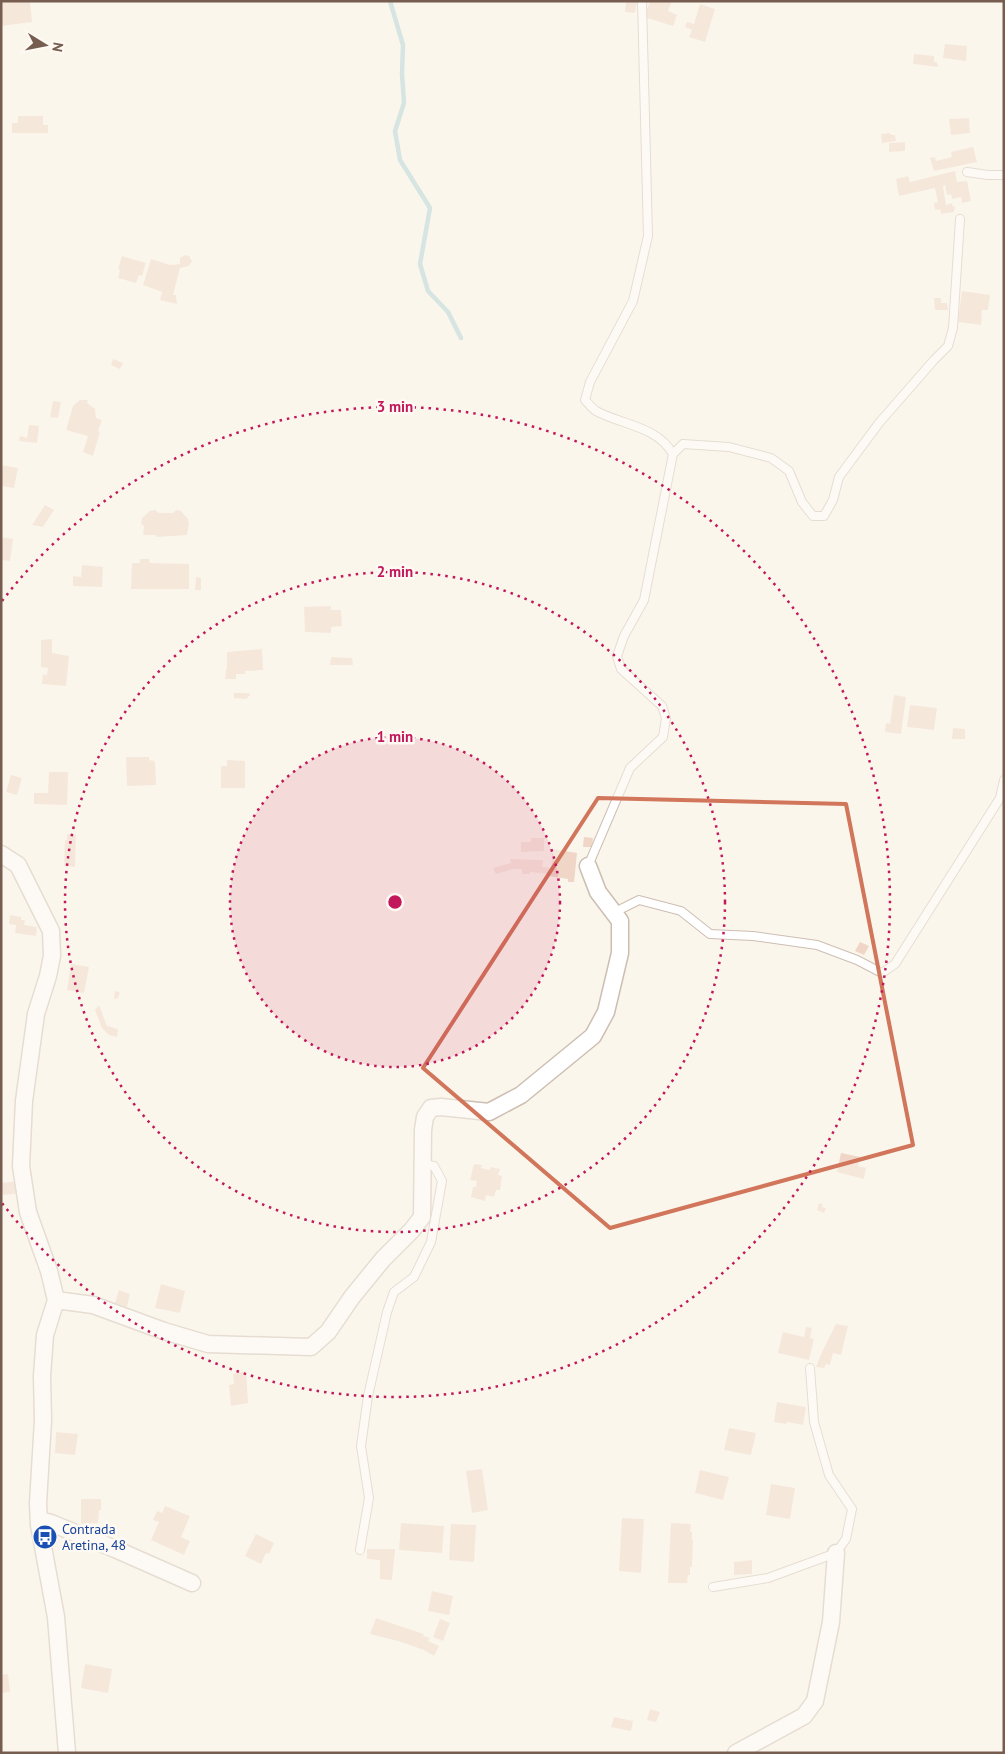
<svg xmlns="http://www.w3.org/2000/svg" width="1005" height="1754" font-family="'PT Sans',sans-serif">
	<rect width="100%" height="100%" fill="#fbf6ec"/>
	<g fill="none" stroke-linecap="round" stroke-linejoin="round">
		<!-- stream -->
		<path stroke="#a8cfd5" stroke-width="4.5" d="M390 1 403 45 402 74 404 103 395 131 400 160 430 208 420 264 428 291 448 312 461 338"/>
	</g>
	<!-- building -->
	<path fill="#efd6c6" d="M10 1H30L32 22 1 26V2Z
		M626 1H637L635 13 625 12Z
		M650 1H672L668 11 677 15 673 26 644 17Z
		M700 4 715 9 705 42 689 37 692 30 685 27 687 22 694 24Z
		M945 44 967 46 966 61 943 58Z
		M914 54 934 56V62H937L938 67 913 64Z
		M18 116H43V125H48V133H12V123H18Z
		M969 118 970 133 951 135 949 119Z
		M890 133 891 135H895L896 141 882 143 881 134Z
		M905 142V151L889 152V143Z
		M973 147 977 162 934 171 930 158 935 157 936 161 952 157 951 152Z
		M955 171 957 182 967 181 971 201 962 203 961 197 952 199 951 194 947 195 945 185 943 186 946 205 952 203 953 207 955 206 954 212 941 214 940 209 935 210 934 203 938 202 935 188 899 196 896 179 908 176 910 182Z
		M185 255 189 256 192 261 189 266 180 268 173 295H176L177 304 160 300 162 292 143 285 151 259 170 265 180 264V258Z
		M122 256 146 263 142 276 139 275 136 283 118 278 120 270 118 269Z
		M962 291 990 295 988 310H982L981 325 958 322Z
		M934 298H941V303H947L948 310H935Z
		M113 359 123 363 120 369 111 365Z
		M80 400H88L87 403 95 409 96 418 102 420 98 431 100 432 93 456 83 452 88 436 66 430 73 406Z
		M53 401 61 402 58 418 50 417Z
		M29 425 39 426 37 443 19 441 20 436 27 438Z
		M1 465 18 468 14 488 1 486Z
		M45 505 54 510 43 527 32 525Z
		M155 510 159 513H173L176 510 181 511 188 519 189 524 187 535 157 537 155 535H143L144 526 141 524 142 518 150 511Z
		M1 537 13 539 10 561 1 560Z
		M140 559H149L150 563 189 564V589H131L132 563H140Z
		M82 565 103 567 102 587 73 586V576L81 577Z
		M196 577 201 578V590H195Z
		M331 606V610H341L342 626 331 627V633L305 632 304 607Z
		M52 639V653L69 656 66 686 42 684 43 674 47 675 48 668 41 667V640Z
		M262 649 263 670 245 671V674H236V679H225L226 670 227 669V652Z
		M331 657 352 658 353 665H330Z
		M234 693H245L251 694 246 699 234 698Z
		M894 695 906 697 901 734 885 732 886 723 890 724Z
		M910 705 937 708 934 730 907 727Z
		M953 728 965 729V739H952Z
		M126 757H149V760L154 761 155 763 156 785 127 786Z
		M227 760 245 761V788H221V766H227Z
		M49 772H68L67 805 34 804V793H48Z
		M11 775 22 778 17 795 6 792Z
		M67 834 76 835 75 867 64 866 65 840H67Z
		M584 837 593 838 592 847H583Z
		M531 838H544V851L521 852V842H531Z
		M553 849 577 853 574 882H568V879L549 876 550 874 530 872V874H522V869H513L496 874 493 868 511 863 510 859 543 860 542 867 551 868Z
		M10 915 21 917V920H25L24 925 37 927 36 936 15 933 16 925 9 924Z
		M860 942 869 946 864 955 855 951Z
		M71 964 89 967 84 993 67 990Z
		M115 991 120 992 118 998 114 999Z
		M99 1005 107 1026 118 1029 117 1037 109 1035 102 1028 95 1010Z
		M841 1153 860 1157 858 1166 866 1168 864 1179 837 1172Z
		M474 1164 482 1165 481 1168 490 1170V1167L500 1169 498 1175 502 1176 500 1190H496L494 1197 486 1195 485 1201 471 1197 473 1187H476L477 1181 470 1180Z
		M20 1181 21 1193 3 1195 1 1183Z
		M819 1203 823 1204 822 1207 826 1208 824 1213 817 1210Z
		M161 1284 185 1291 180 1313 155 1308Z
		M119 1290 130 1294 127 1307 115 1303Z
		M836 1324 848 1326 841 1355 833 1353 830 1365 826 1364 824 1368 816 1367 822 1352Z
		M806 1327 812 1328 810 1338 814 1339 809 1360 778 1353 783 1332 804 1337Z
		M246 1371 248 1403 231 1406 229 1385 234 1384 233 1374Z
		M777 1402 806 1407 803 1425 787 1422 786 1424 774 1422Z
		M729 1428 756 1433 751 1455 724 1450Z
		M56 1432 78 1434 75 1455 55 1453Z
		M482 1469 488 1510 472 1513 466 1471Z
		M700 1470 729 1477 723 1500 695 1493Z
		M771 1484 795 1488 790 1519 766 1515Z
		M81 1499H101V1510H99L98 1523 81 1524Z
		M165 1506 190 1516 181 1537 190 1541 184 1555 151 1540 159 1522 153 1520 157 1511 162 1513Z
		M622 1518 644 1519 641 1573 619 1571Z
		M401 1523 444 1526 442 1553 399 1550Z
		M671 1523 691 1524 690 1532H692V1540H693L692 1567H690V1575H688L687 1583H668Z
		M451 1524 476 1525 474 1562 449 1560Z
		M256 1534 274 1543 269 1554 266 1553 261 1564 245 1556Z
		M367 1549H395L392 1580 380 1579V1560L367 1559Z
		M752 1560V1574L734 1575V1562Z
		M432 1591 453 1596 449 1615 428 1611Z
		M376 1618 424 1634 423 1636 430 1638 428 1641 439 1646 434 1656 424 1650 398 1641 370 1634Z
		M440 1619 450 1623 443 1641 433 1637Z
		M85 1664 112 1669 108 1693 81 1688Z
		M8 1674 10 1692 1 1693V1675Z
		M650 1709 660 1712 656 1722 647 1720Z
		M614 1717 633 1721 631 1731 611 1727Z"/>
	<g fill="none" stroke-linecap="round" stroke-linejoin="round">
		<defs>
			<path id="lane" d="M642 1 648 236 633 301 590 382 585 400C588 403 592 408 596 411 622 425 657 426 673 454
				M967 172 988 175H1004
				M588 866 630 768 663 737 666 718 662 706 621 669 617 656 624 636 644 600 673 454 683 444 729 447 771 458 789 471 802 502 813 516H824L833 500 839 477 879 423 934 360 948 346 953 328 960 219
				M616 916 621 909 639 900 681 911 710 934 753 936 817 945 857 960 882 973 895 964 1000 798 1004 780
				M360 1550 369 1498 361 1446 368 1396 387 1312 394 1292 414 1277 431 1242 442 1181 434 1166 423 1164
				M713 1587 768 1578 836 1553 846 1539 852 1509 829 1475 814 1422 810 1368"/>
			<path id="street" d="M1 854 18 865 51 931 52 956 48 976 36 1014 24 1101 21 1166 28 1212 49 1271 56 1300 45 1335 42 1376 43 1420 38 1503 39 1525 56 1617 67 1753
				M56 1300 93 1305 164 1331 208 1344 311 1347 328 1332 352 1297 383 1259 412 1230 422 1217 423 1130 425 1117 431 1108 441 1107 489 1112 521 1095 593 1036 606 1012 620 953V921L598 892 588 866
				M39 1520 51 1523 115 1549 192 1583
				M736 1753 804 1716 815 1701 831 1622 836 1553"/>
		</defs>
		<!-- lane casing -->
		<use href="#lane" stroke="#cdbeb2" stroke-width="10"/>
		<!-- street casing -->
		<use href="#street" stroke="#cdbeb2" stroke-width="19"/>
		<!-- lane -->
		<use href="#lane" stroke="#fff" stroke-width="8"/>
		<!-- street -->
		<use href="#street" stroke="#fff" stroke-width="16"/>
	</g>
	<!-- marked area -->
	<path d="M0 0H1005V1754H0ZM598 798 846 804 913 1145 610 1228 423 1068Z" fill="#fbf6ec" fill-opacity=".55" fill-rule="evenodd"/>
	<path fill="none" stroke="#d1755b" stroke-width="4" stroke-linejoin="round" d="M598 798 846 804 913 1145 610 1228 423 1068Z"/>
	<!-- distance rings -->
	<circle cx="395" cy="902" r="165" fill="#c2185b" fill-opacity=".12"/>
	<g fill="none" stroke="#c2185b" stroke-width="2.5" stroke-dasharray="2.5 5">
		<circle cx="395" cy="902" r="165"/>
		<circle cx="395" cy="902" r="330"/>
		<path d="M2 601A495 495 0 1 1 2 1203"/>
	</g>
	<!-- icons -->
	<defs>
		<symbol id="bus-disc" viewBox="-11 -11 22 22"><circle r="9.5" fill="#1a4fb4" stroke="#fefaf3"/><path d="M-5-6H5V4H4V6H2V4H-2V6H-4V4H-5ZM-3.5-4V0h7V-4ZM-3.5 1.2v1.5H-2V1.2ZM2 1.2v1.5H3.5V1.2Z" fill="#fff"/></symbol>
	</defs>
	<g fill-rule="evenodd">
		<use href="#bus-disc" x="31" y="1523" width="28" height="28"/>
	</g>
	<g text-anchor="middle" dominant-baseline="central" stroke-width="5" stroke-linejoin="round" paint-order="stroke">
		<!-- transit labels -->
		<g font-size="14" fill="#164399" stroke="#fefaf3" text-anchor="start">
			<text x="62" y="1529">Contrada<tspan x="62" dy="16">Aretina, 48</tspan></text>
		</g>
	</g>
	<circle cx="395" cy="902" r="8" fill="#c2185b" stroke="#fefaf3" stroke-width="2.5"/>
	<g font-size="15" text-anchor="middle" font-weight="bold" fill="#c2185b" stroke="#fefaf3" stroke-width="5" stroke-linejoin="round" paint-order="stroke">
		<text x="395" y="412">3 min</text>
		<text x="395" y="577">2 min</text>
		<text x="395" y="742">1 min</text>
	</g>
	<!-- border -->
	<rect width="1005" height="1754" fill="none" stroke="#765d50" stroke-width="5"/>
	<!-- north arrow -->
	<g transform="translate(45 45) rotate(100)" stroke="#fefaf3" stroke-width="4" paint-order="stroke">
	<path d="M0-4L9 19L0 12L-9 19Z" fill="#765d50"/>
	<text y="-8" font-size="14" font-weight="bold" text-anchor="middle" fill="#765d50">N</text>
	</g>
</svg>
